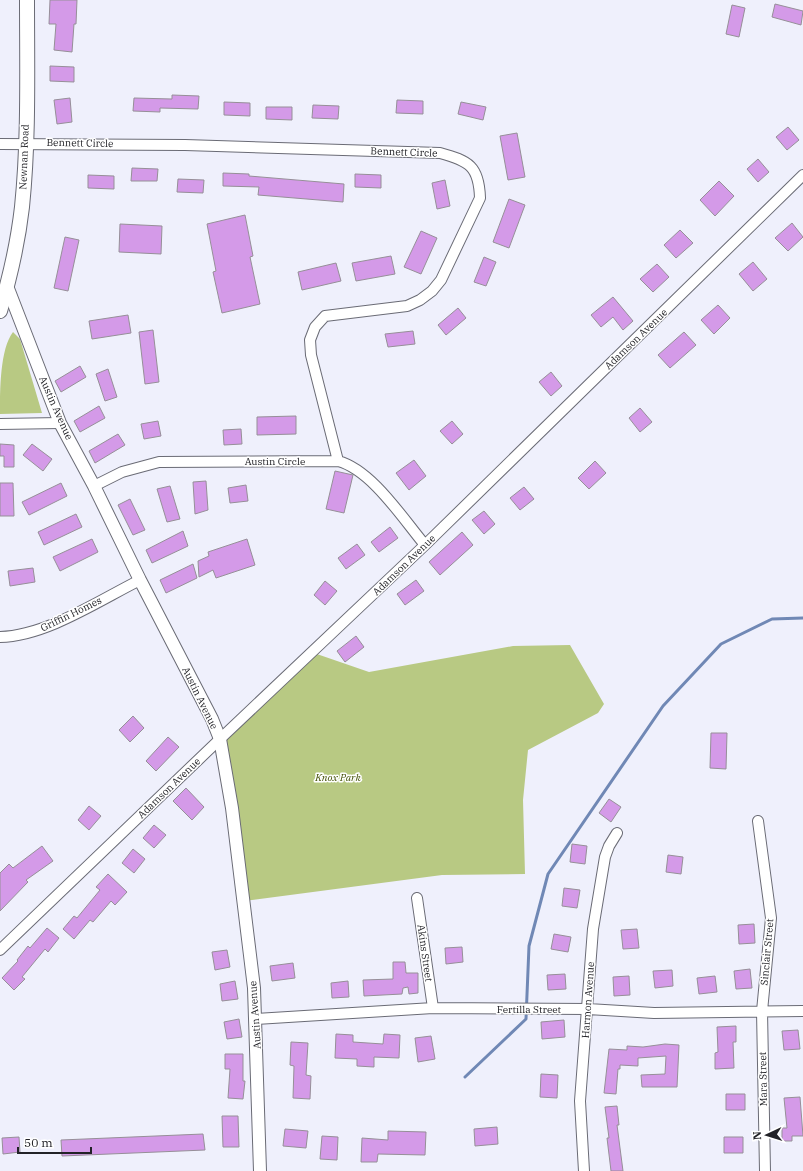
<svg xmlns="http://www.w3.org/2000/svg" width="803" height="1171" font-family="'IBM Plex Serif',serif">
	<rect width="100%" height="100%" fill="#eff0fc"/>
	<!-- green -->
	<path fill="#b8c983" d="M13 332 20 339 42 413 0 414C0 390 0 349 13 332Z
		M570 645 604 704 598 713 528 750 523 800 525 874 442 875 244 901 220 739 311 652 369 672 513 646Z"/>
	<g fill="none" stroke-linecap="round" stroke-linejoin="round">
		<!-- stream -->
		<path stroke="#7088b5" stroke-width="3" d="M465 1077 526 1019 529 946 548 874 663 706 721 644 772 619 803 618"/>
	</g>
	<!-- building -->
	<path fill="#d49ae8" stroke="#968f98" d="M50 0H77L76 24H74L72 52 54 50 56 24H49Z
		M775 4 803 11 801 25 772 17Z
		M732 5 745 8 739 37 726 34Z
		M50 66 74 67V82L50 81Z
		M172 95 199 96 198 109 160 108V112L133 111 134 98 172 99Z
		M70 98 72 122 57 124 54 100Z
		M397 100 423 101V114L396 113Z
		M224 102 250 103V116L224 115Z
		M461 102 486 107 483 120 458 114Z
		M313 105 339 106 338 119 312 118Z
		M266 107H292V120L266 119Z
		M788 127 799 140 787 150 776 137Z
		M517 133 525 177 508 180 500 136Z
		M758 159 769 172 758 182 747 169Z
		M132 168 158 169 157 181H131Z
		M223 173 249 174V176L344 184 343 202 258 195 259 187 223 186Z
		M355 174 381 175V188L355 187Z
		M88 175 114 176V189L88 188Z
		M178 179 204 180 203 193 177 192Z
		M445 180 450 206 437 209 432 183Z
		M719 181 734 196 715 216 700 200Z
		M509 199 525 205 509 248 493 242Z
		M245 215 253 256 250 257 260 304 222 313 213 272 216 271 207 224Z
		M792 223 803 237 788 251 775 238Z
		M120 224 162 226 161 254 119 252Z
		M680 230 693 243 676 258 664 245Z
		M421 231 437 238 421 274 404 267Z
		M65 237 79 240 68 291 54 288Z
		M391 256 395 274 356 281 352 263Z
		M484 257 496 262 486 286 474 282Z
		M753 262 767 279 753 291 739 274Z
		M336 263 341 281 302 290 298 272Z
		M657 264 669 277 653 292 640 279Z
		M613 297 633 321 623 330 613 317 601 327 591 315Z
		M718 305 730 318 714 334 701 320Z
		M458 308 466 318 446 335 438 325Z
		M128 315 131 333 92 339 89 321Z
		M153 330 159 382 145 384 139 332Z
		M413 331 415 344 388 347 385 334Z
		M684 332 696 345 670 368 658 355Z
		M80 366 86 377 61 392 55 381Z
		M108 369 117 397 105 401 96 374Z
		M551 372 562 386 551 396 539 382Z
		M99 406 105 418 80 432 74 421Z
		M640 408 652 422 640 432 629 418Z
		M296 416V434L257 435V417Z
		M158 421 161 436 144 439 141 424Z
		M452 421 463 434 452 444 440 431Z
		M241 429 242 444 224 445 223 430Z
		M118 434 125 445 95 463 89 451Z
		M0 444 14 445V467H4V456H0Z
		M32 444 52 459 43 471 23 455Z
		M414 460 426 476 409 490 396 473Z
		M595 461 606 473 589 489 578 478Z
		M335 471 353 475 344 513 326 509Z
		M206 481 208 510 195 514 193 482Z
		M0 483H13L14 516H0Z
		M61 483 67 496 29 515 22 502Z
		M246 485 248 501 230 503 228 488Z
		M170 486 180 519 167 522 157 489Z
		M524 487 534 499 520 510 510 498Z
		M130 499 145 530 133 535 118 505Z
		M484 511 495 524 484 534 472 520Z
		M76 514 82 527 44 545 38 532Z
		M390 527 398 538 379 552 371 542Z
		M183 531 188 546 152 563 146 550Z
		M462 532 473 545 440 575 429 562Z
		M92 539 98 552 60 571 53 557Z
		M247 539 255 565 216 578 213 570 199 577 198 561 209 556 208 552Z
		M357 544 365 555 346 569 338 558Z
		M193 564 197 578 166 593 160 580Z
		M33 568 35 582 10 586 8 571Z
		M416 580 424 591 405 605 397 594Z
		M325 581 337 591 325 605 314 595Z
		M356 636 364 647 345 662 337 651Z
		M133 716 144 728 130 742 119 730Z
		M711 733H727L726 769 710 768Z
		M168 737 179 747 156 771 146 761Z
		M186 788 204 807 192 820 173 801Z
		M609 799 621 807 611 822 599 813Z
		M89 806 101 816 89 830 78 820Z
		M154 825 166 835 154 848 143 838Z
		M572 844 587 846 585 864 570 862Z
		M42 846 53 861 26 880 28 882 0 911V873L9 864 13 868Z
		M133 849 145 859 134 873 122 863Z
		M668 855 683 857 681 874 666 872Z
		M108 874 127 892 115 905 111 901 93 922 90 920 74 939 63 929 74 916 77 918 100 890 96 887Z
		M564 888 580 890 577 908 562 906Z
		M754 924 755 943 739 944 738 925Z
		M47 928 59 938 48 952 45 949 22 977 25 979 14 990 2 978 18 961 17 960 28 946 30 948Z
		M637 929 639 948 623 949 621 930Z
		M554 934 571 937 568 952 551 949Z
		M462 947 463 962 446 964 445 948Z
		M227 950 230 967 215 970 212 952Z
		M393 962H405L406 973H418V993L409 994 408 987 403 988 402 994 364 996 363 980 393 979Z
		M293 963 295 978 272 981 270 966Z
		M750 969 752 988 736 989 734 971Z
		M672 970 673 986 655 988 653 971Z
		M565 974 566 989 548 990 547 975Z
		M629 976 630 995 614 996 613 977Z
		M715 976 717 992 699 994 697 978Z
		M235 981 238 999 222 1001 220 984Z
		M348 981 349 997 332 998 331 983Z
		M239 1019 242 1037 227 1039 224 1022Z
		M564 1020 565 1037 542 1039 541 1022Z
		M736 1026V1042H733L734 1068 715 1069V1053L718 1052 717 1027Z
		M798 1030 800 1049 784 1050 782 1031Z
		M336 1034 353 1035V1042L383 1044 384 1034 400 1035 399 1058 374 1057V1067L357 1066V1059L335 1058Z
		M431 1036 435 1059 418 1062 415 1038Z
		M291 1042 308 1043 306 1075 311 1076 310 1099 293 1098 294 1066 290 1065Z
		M665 1044 679 1045 677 1087H642L641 1075 665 1074 666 1056 638 1058V1066L620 1065V1069H618L616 1094 604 1093 609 1049 627 1050V1046L643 1047Z
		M225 1054H243V1081H245L243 1099 228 1098 230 1069H225Z
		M541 1074 558 1075 557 1098 540 1097Z
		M726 1094H745V1110H726Z
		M800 1097 803 1136H792V1141H782V1128H787L784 1098Z
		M617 1106 619 1125H617L623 1171H611L607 1138H609L605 1107Z
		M222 1116H238L239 1147H223Z
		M497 1127 498 1144 475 1146 474 1129Z
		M285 1129 308 1131 306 1148 283 1146Z
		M388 1131 426 1132 425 1155 378 1154 377 1162H361L362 1138 388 1140Z
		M203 1134 205 1150 62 1156 61 1140Z
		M322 1136 338 1137 337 1160 320 1159Z
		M19 1137 20 1152 3 1154 2 1138Z
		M724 1137H743V1153H724Z"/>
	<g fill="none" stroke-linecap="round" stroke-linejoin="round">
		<defs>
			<path id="minor" d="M0 144 185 145 440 153C469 161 479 166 480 198L441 280 432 291 420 300 407 306 325 316 315 327 310 340 311 355 338 461
				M0 424 60 423
				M94 486 122 472 159 462 338 461C372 470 403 519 425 545
				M0 637C46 636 98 601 140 580
				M758 821 771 918 762 1011 765 1171
				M417 898 433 1008
				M0 950 220 739 425 545 803 175
				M256 1019 433 1008 588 1009 654 1013 803 1011
				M584 1171 580 1101 593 929 605 857 609 846 617 833"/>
			<path id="tertiary" d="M7 286 60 423 94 486 140 580 212 719 220 739 232 808 254 988 260 1171"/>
			<path id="secondary" d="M0 311C10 277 18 242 22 207 29 138 27 69 27 0"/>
		</defs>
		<!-- minor casing -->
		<use href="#minor" stroke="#6a6b75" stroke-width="12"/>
		<!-- tertiary casing -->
		<use href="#tertiary" stroke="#6a6b75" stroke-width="14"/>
		<!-- secondary casing -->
		<use href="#secondary" stroke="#6a6b75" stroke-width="16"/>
		<!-- minor -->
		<use href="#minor" stroke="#fff" stroke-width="10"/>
		<!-- tertiary -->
		<use href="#tertiary" stroke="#fff" stroke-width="12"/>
		<!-- secondary -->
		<use href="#secondary" stroke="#fff" stroke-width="14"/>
	</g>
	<g text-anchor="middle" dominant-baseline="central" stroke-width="3" stroke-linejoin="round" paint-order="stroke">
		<!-- street labels -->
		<g font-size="10" fill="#222227" stroke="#fff">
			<text transform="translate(80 143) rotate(1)">Bennett Circle</text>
			<text transform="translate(404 152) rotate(2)">Bennett Circle</text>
			<text transform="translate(24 157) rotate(-88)">Newnan Road</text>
			<text transform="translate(636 339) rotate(-44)">Adamson Avenue</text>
			<text transform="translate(56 408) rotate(66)">Austin Avenue</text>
			<text x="275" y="461">Austin Circle</text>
			<text transform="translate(404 565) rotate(-44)">Adamson Avenue</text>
			<text transform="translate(71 614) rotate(-26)">Griffin Homes</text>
			<text transform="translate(200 698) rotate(64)">Austin Avenue</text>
			<text transform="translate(169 788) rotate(-44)">Adamson Avenue</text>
			<text transform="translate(767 952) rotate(-85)">Sinclair Street</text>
			<text transform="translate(425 953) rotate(82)">Akins Street</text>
			<text transform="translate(588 1000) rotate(-86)">Harmon Avenue</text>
			<text x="529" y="1009">Fertilla Street</text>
			<text transform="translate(255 1015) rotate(-94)">Austin Avenue</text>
			<text transform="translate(763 1079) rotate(-91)">Mara Street</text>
		</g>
		<!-- park labels -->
		<g font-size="10" font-style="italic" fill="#435006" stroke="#fff">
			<text x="338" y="777">Knox Park</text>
		</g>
	</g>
	<!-- north arrow -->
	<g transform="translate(767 1135) rotate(266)" stroke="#ffffff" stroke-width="3" paint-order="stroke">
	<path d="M0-3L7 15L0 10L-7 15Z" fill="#222227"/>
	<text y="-6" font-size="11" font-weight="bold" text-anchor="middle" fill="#222227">N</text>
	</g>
	<!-- scale -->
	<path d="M18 1147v6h73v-6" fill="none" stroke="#222227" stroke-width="2"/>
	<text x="24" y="1147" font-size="12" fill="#222227" stroke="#ffffff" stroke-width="3" paint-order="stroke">50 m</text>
</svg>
